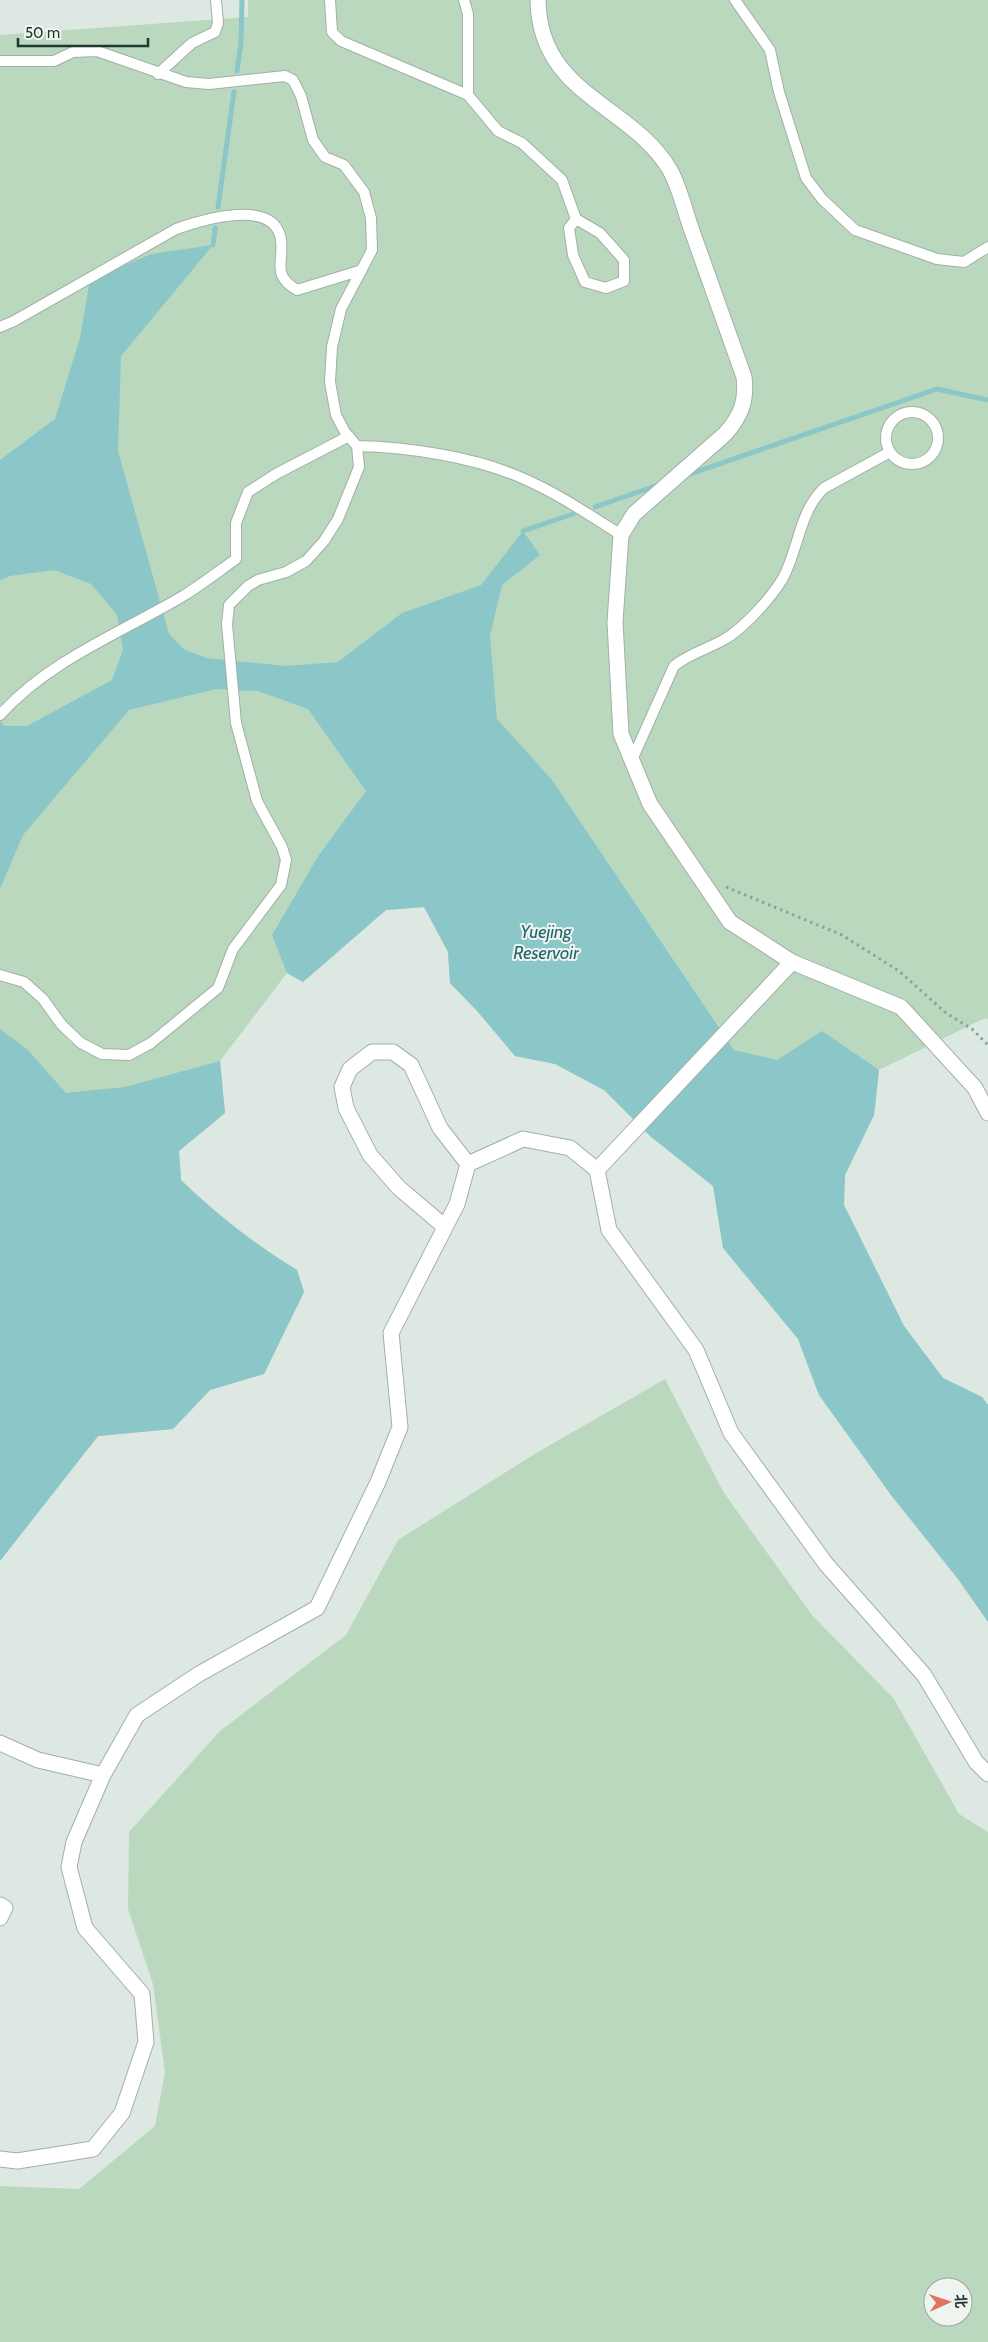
<svg xmlns="http://www.w3.org/2000/svg" width="988" height="2342" font-family="Cabin,'Noto Sans SC',sans-serif">
	<rect width="100%" height="100%" fill="#dee8e3"/>
	<!-- green -->
	<path fill="#b9d8be" fill-rule="evenodd" d="M248 0H988V1019L985 1018 879 1070 874 1115 845 1175 844 1205 904 1326 943 1378 982 1397 988 1405V1622L958 1579 891 1495 819 1395 798 1339 723 1248 713 1186 650 1136 604 1090 555 1064 515 1056 478 1012 450 983 448 952 424 907 386 910 303 982 287 973 220 1061 225 1113 179 1151 181 1180C217 1214 254 1244 297 1270L304 1292 264 1374 210 1390 173 1429 98 1436 0 1561V35L248 17Z
		M665 1379 724 1493 812 1615 894 1699 959 1814 988 1832V2342H0V2186L79 2189 155 2126 165 2072 153 1984 128 1909 129 1832 220 1731 346 1635 398 1540 538 1452ZM933 2287H963V2317H933Z"/>
	<!-- water -->
	<path fill="#8bc6c9" d="M213 245 121 356 118 451 169 634 185 650 207 658 286 666 338 662 402 613 481 585 523 531 540 555 502 585 490 636 497 719 552 780 734 1050 777 1060 822 1031 879 1070 874 1115 845 1175 844 1205 904 1326 943 1378 982 1397 988 1405V1622L958 1579 891 1495 819 1395 798 1339 723 1248 713 1186 650 1136 604 1090 555 1064 515 1056 478 1012 450 983 448 952 424 907 386 910 303 982 287 973 272 935 319 855 366 791 308 709 258 691 216 689 129 710 23 835 0 889V721L5 726H27L112 680 123 650 117 615 91 584 54 570 10 576 0 580V460L55 419 80 338 90 280 151 254Z
		M0 1029 27 1049 66 1093 125 1087 220 1061 225 1113 179 1151 181 1180C217 1215 254 1244 297 1270L304 1292 264 1374 210 1390 173 1429 98 1436 0 1561Z"/>
	<g fill="none" stroke-linecap="round" stroke-linejoin="round">
		<!-- stream -->
		<path stroke="#8bc6c9" stroke-width="5" d="M237 71 241 44 242 0
			M218 207 234 92
			M213 245 215 228
			M687 475 937 389 988 400
			M595 507 661 484
			M523 531 573 514"/>
		<defs>
			<path id="lane" d="M330 0 332 32 341 41 468 95
				M464 0 468 14V95L498 131 522 143 562 180 576 219 600 233 624 260V281L606 288 585 282 573 255 569 228 576 219
				M735 0 770 50 779 92 806 178 822 199 855 230 937 259 964 262 988 247
				M0 61H54L73 52 97 51 186 82 209 84 285 76 293 80 301 96 313 140 325 157 344 165 364 192 371 218 372 250 341 309 332 347 330 382 336 415 345 432 357 446 359 467 338 519 324 541 306 561 286 572 258 580 248 586 229 605 227 624 236 723 257 801 282 847 286 860 281 885 233 949 218 988 151 1043 129 1055 102 1054 81 1043 61 1024 43 999 24 982 0 975
				M158 74 192 43 215 32 218 23 216 0
				M0 327 14 321 176 229C201 220 275 197 281 240 284 264 271 274 297 290L362 270
				M886 438a26 26 0 1 1 52 0a26 26 0 1 1-52 0Z
				M357 446C408 447 475 457 522 478 557 493 588 514 621 535
				M0 715C49 660 121 633 183 596 201 585 219 571 236 559V523L248 492 276 474 349 436
				M632 760 674 666C690 653 708 649 725 639 744 628 772 597 783 578 799 548 799 512 824 488L890 452"/>
			<path id="street" d="M538 0C539 95 631 104 670 170 680 188 685 212 692 231 709 280 727 328 744 377 747 401 741 416 725 434L634 514 621 535 615 622 621 734 650 804 730 922 792 962 901 1007 975 1088 988 1113
				M597 1170 792 962
				M445 1227 399 1188 370 1155 346 1108 342 1087 350 1069 372 1052H393L411 1065 440 1128 468 1164
				M0 1743 38 1760 103 1775
				M0 1905 5 1908 0 1918
				M0 2159 17 2161 93 2149 122 2113 146 2042 142 1994 85 1928 69 1867 74 1842 103 1775 137 1715 199 1674 317 1608 378 1482 400 1427 391 1333 457 1204 468 1164 523 1139 570 1148 597 1170 609 1230 696 1350 731 1433 826 1564 924 1675 976 1762 988 1774"/>
		</defs>
		<!-- lane casing -->
		<use href="#lane" stroke="#a2afa9" stroke-width="12"/>
		<!-- street casing -->
		<use href="#street" stroke="#a2afa9" stroke-width="17"/>
		<!-- path -->
		<path stroke="#82a998" stroke-width="3" stroke-dasharray="2.5 4" stroke-linecap="butt" d="M726 887 842 935 899 971 946 1013 972 1029 988 1045"/>
		<!-- lane -->
		<use href="#lane" stroke="#fff" stroke-width="10"/>
		<!-- street -->
		<use href="#street" stroke="#fff" stroke-width="15"/>
	</g>
	<g text-anchor="middle" dominant-baseline="central" stroke-width="4" stroke-linejoin="round" paint-order="stroke">
		<!-- water labels -->
		<g font-size="18" font-style="italic" fill="#22676b" stroke="#eef5f1">
			<text x="546" y="932">Yuejing<tspan x="546" dy="21">Reservoir</tspan></text>
		</g>
	</g>
	<!-- north arrow -->
	<g transform="translate(948 2302) rotate(87)"><circle r="24" fill="#eef5f1" stroke="#9ca9a3"/>
	<path d="M0-4L9 19L0 12L-9 19Z" fill="#e37361"/>
	<text y="-8" font-size="14" font-weight="bold" text-anchor="middle" fill="#21362e">北</text>
	</g>
	<!-- scale -->
	<path d="M18 38v8h130v-8" fill="none" stroke="#21362e" stroke-width="2.5"/>
	<text x="25" y="38" font-size="15" fill="#21362e" stroke="#eef5f1" stroke-width="4" paint-order="stroke">50 m</text>
</svg>
